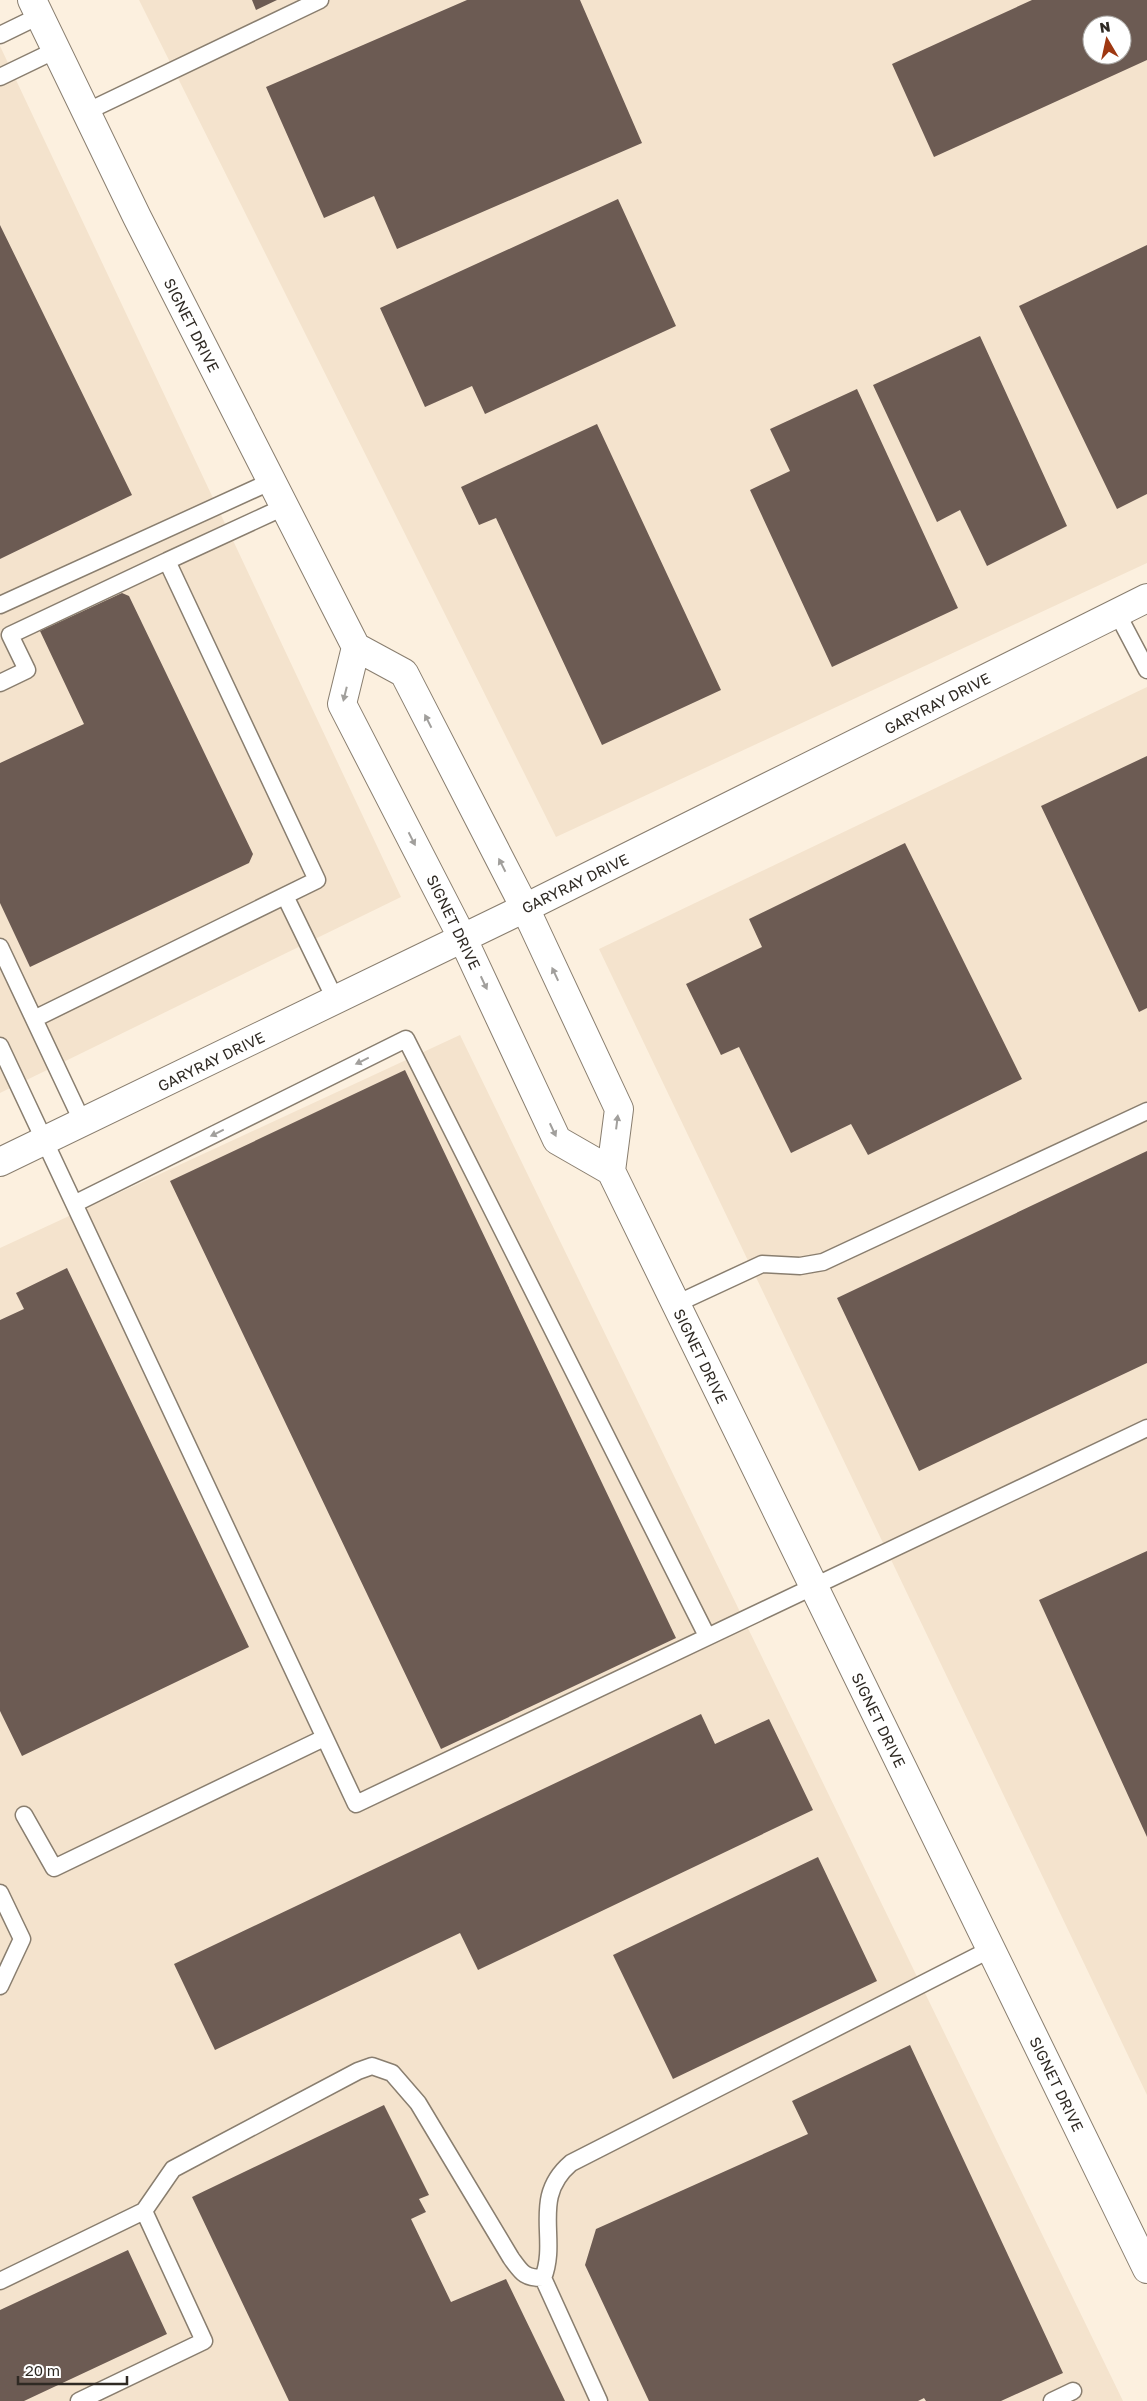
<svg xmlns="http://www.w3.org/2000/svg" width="1147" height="2401" font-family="'Golos Text',sans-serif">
	<rect width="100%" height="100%" fill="#fcf0df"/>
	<!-- built -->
	<path fill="#f4e3cd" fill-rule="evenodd" d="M139 0H1147V563L556 837ZM1092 25H1122V55H1092Z
		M0 46 401 897 0 1093Z
		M1147 687V2095L599 949Z
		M460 1035 1123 2401H0V1248Z"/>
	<!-- building -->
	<path fill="#6c5b53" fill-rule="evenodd" d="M252 0H277L256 10Z
		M467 0H580L642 143 397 249 374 196 324 218 266 87Z
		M1032 0H1147V60L934 157 892 64ZM1092 25H1122V55H1092Z
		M618 199 676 326 485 414 472 386 425 407 380 308Z
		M0 225 132 495 0 559Z
		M1147 245V494L1117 509 1019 306Z
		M980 336 1067 526 987 566 960 510 937 522 873 385Z
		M857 389 958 608 832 667 750 490 790 471 770 429Z
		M597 424 721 690 602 745 496 518 479 525 461 487Z
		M122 593 129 596 253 854 249 863 30 967 0 903V763L84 724 40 631Z
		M1147 756V1008L1139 1012 1041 806Z
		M905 843 1022 1079 868 1155 851 1124 791 1153 739 1047 721 1055 686 984 762 947 749 919Z
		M405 1070 676 1638 441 1749 170 1181Z
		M1147 1151V1363L919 1471 837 1298Z
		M67 1268 249 1647 22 1756 0 1711V1320L24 1309 16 1293Z
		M1147 1551V1837L1039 1600Z
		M701 1714 715 1744 769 1719 813 1810 478 1970 460 1933 215 2050 174 1964Z
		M818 1857 877 1981 673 2079 613 1955Z
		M910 2045 1063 2373 1001 2401H926L924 2398 918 2401H649L585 2265 596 2229 808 2134 792 2101Z
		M384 2105 429 2195 419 2199 426 2212 411 2219 451 2302 506 2279 565 2401H289L192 2197Z
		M128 2250 167 2334 24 2401H0V2310Z"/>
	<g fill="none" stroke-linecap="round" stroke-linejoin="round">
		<defs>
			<path id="service" d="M0 35 39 16
				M0 77 56 50
				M86 112 320 0
				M0 605 272 481
				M1117 613 1147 670
				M0 683 27 670 10 635 167 561
				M285 896 336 1001
				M0 947 83 1123
				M34 1019 317 880 167 561 284 507
				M0 1046 356 1804 1147 1428
				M76 1203 406 1039 707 1636
				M676 1304 762 1264 800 1266 823 1262 1147 1111
				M24 1815 54 1868 324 1738
				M0 1893 22 1939 0 1986
				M144 2211 173 2169 358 2071 372 2066 392 2073 418 2103 511 2258C522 2273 524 2278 543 2278L599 2401
				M543 2278C559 2238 530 2198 571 2163L991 1949
				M0 2281 144 2211 204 2341 79 2401
				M1052 2401 1073 2391"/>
			<path id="minor" d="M525 908 1147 598"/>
			<path id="tertiary" d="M32 0 137 217 356 647 404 673 525 908 619 1109 611 1171 1147 2269
				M356 647 342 704 463 939 557 1140 611 1171
				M0 1162 525 908"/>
		</defs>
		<!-- service casing -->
		<use href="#service" stroke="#897e6f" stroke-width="19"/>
		<!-- minor casing -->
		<use href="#minor" stroke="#897e6f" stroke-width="30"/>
		<!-- tertiary casing -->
		<use href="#tertiary" stroke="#897e6f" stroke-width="30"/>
		<!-- service -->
		<use href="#service" stroke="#fff" stroke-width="16"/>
		<!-- minor -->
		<use href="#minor" stroke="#fff" stroke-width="28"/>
		<!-- tertiary -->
		<use href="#tertiary" stroke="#fff" stroke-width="28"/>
	</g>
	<!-- one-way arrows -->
	<defs><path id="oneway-solid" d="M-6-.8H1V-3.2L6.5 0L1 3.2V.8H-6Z" transform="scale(1.25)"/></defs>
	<g fill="#a19f9c">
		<use href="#oneway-solid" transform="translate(345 694) rotate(104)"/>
		<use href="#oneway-solid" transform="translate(428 721) rotate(-117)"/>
		<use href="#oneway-solid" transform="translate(412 839) rotate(63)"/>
		<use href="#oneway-solid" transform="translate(502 865) rotate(-117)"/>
		<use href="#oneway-solid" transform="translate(555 974) rotate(-115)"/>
		<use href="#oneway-solid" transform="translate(484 983) rotate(65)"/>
		<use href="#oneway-solid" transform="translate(362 1061) rotate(154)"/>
		<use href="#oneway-solid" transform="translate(617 1122) rotate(-83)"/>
		<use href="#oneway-solid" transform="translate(553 1130) rotate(65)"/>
		<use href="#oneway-solid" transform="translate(217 1133) rotate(154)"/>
	</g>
	<g text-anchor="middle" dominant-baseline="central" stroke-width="5" stroke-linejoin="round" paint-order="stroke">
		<!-- street labels -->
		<g font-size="15" fill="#2f2a24" stroke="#fff">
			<text transform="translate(192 325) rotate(63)">SIGNET DRIVE</text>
			<text transform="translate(937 703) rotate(-27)">GARYRAY DRIVE</text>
			<text transform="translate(575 883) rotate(-26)">GARYRAY DRIVE</text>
			<text transform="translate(454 922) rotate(64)">SIGNET DRIVE</text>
			<text transform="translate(211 1061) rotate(-26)">GARYRAY DRIVE</text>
			<text transform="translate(701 1356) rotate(64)">SIGNET DRIVE</text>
			<text transform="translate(879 1720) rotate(64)">SIGNET DRIVE</text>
			<text transform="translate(1057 2084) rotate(64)">SIGNET DRIVE</text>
		</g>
	</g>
	<!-- north arrow -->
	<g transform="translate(1107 40) rotate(351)"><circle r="24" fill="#ffffff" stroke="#acaaa7"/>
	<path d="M0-4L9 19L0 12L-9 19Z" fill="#9e3812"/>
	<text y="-8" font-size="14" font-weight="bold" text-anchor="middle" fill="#2f2a24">N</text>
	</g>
	<!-- scale -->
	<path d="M18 2376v8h109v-8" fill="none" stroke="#2f2a24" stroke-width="2.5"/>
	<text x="25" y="2376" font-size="15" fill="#2f2a24" stroke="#ffffff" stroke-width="4" paint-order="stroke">20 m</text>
</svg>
